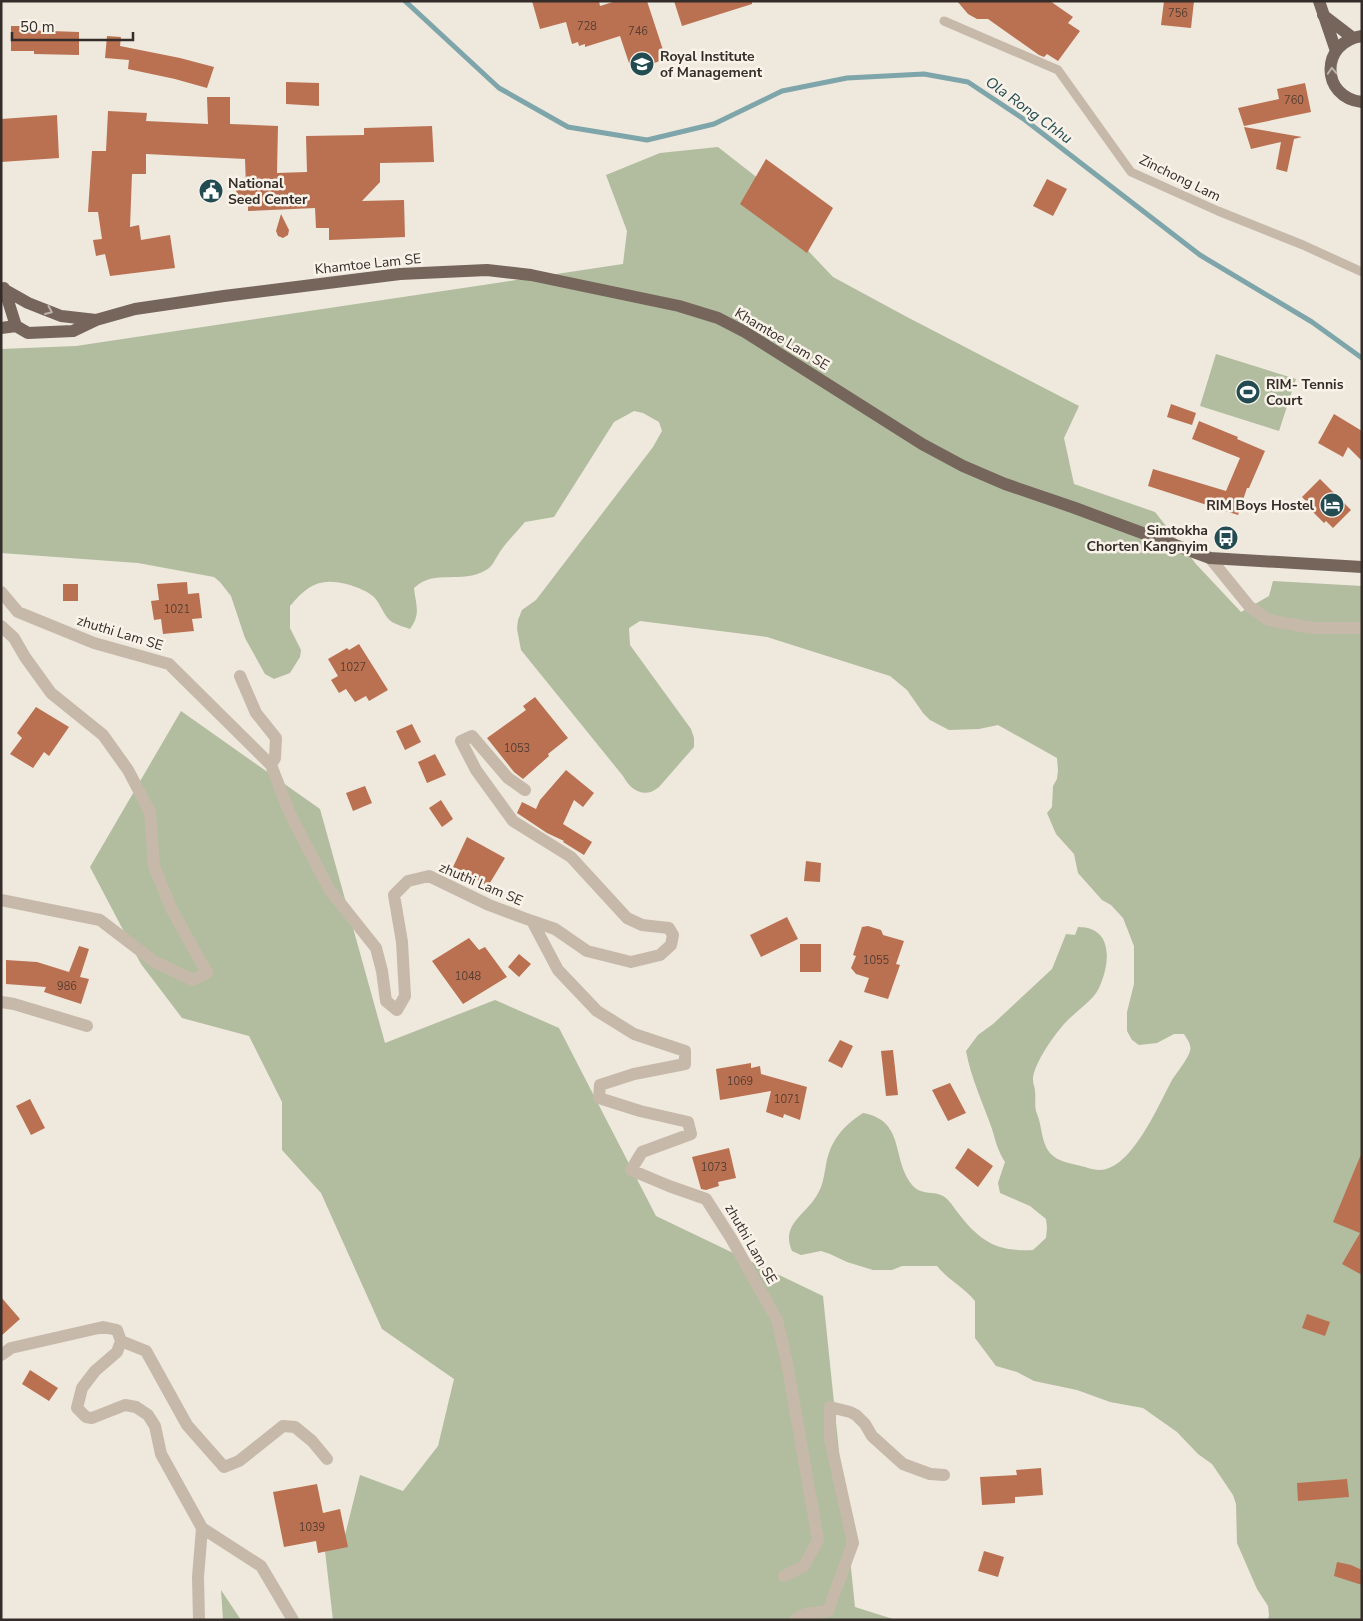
<svg xmlns="http://www.w3.org/2000/svg" width="1363" height="1621" font-family="'Nunito Sans',sans-serif">
	<rect width="100%" height="100%" fill="#efe8dd"/>
	<!-- green -->
	<path fill="#b1bd9e" d="M718 147 792 205 796 238 833 277 907 317 1079 406 1064 438 1074 484 1155 512 1196 564 1241 612 1269 596 1273 581 1362 586V1620H1268L1269 1615 1268 1606 1257 1589 1237 1543 1236 1504 1233 1495 1212 1464 1198 1454 1177 1432 1143 1408 1110 1402 1077 1390 1034 1381 1017 1372 996 1366 975 1338V1301C964 1287 948 1280 937 1266H902L892 1270H873L847 1262 830 1254 821 1251 801 1255 792 1251C780 1224 807 1214 817 1195 823 1186 824 1175 826 1165 830 1141 843 1126 863 1113 907 1121 890 1161 914 1187 922 1195 934 1191 943 1196 949 1199 954 1208 958 1213 980 1241 996 1252 1033 1250L1046 1238 1047 1228 1046 1219 1030 1206 1000 1193 998 1183 1005 1162C997 1149 996 1142 992 1129 983 1103 971 1078 966 1051L978 1035 993 1024 1052 969 1066 934 1075 935 1078 927C1115 927 1110 966 1098 990 1092 1001 1075 1012 1066 1022 1056 1032 1032 1066 1033 1080 1033 1084 1035 1088 1035 1091 1036 1099 1034 1107 1037 1114 1042 1125 1041 1143 1050 1153 1058 1162 1070 1163 1081 1166 1086 1167 1093 1170 1099 1170 1131 1171 1159 1104 1172 1080 1177 1072 1188 1059 1190 1051 1192 1045 1187 1039 1184 1034H1174L1157 1043 1139 1045 1132 1040 1127 1031V1012L1134 984V946L1123 918 1111 905 1102 900 1078 873 1074 854 1056 834 1047 813 1052 807 1053 786 1057 779 1058 770 1057 758 998 725 979 729 949 730 930 720 923 713 907 690 890 676 767 637 640 621 629 628 630 645 691 729 694 738V747L659 787C645 799 631 791 623 776L521 650 517 629 518 620 522 610 536 600 653 447 662 431 659 422 643 413 634 411 614 422 554 517 525 522C516 533 505 543 498 555 494 561 493 566 486 570 461 585 435 568 414 588 416 606 421 614 410 629 405 627 397 625 392 622 384 617 381 604 374 597 367 591 359 588 350 585 320 577 309 584 290 606V628L301 650 300 657 290 673 274 679 265 674 245 638 231 596 220 582 214 577 138 563 1 553V349L76 346 623 264 627 231 606 175 660 153Z
		M1216 354 1296 379 1279 431 1200 406Z
		M181 711 320 809 385 1043 495 1000 559 1028 656 1216 823 1296 855 1607 896 1620H333L323 1534 343 1543 360 1475 403 1491 438 1446 454 1379 382 1329 321 1193 282 1150V1102L249 1036 182 1018 141 964 90 867Z
		M221 1590 241 1620H223Z"/>
	<g fill="none" stroke-linecap="round" stroke-linejoin="round">
		<!-- stream -->
		<path stroke="#7ea5aa" stroke-width="5" d="M405 1 499 88 568 127 647 140 714 124 782 91 847 78 924 74 968 82 1025 120 1200 255 1312 322 1362 358"/>
	</g>
	<!-- building -->
	<path fill="#ba7151" d="M532 1H599L600 6 616 1H647L666 59 648 65 647 62 639 65 637 61 629 63 620 36 585 47V44L579 46 578 42 572 44 566 22 540 29Z
		M674 1H752V4L682 26Z
		M957 1H1050L1073 17 1068 23 1080 31 1058 61 1047 54 1044 57 1039 55 988 19H977L968 14Z
		M1164 1H1194L1191 28 1161 25Z
		M11 26H23V30L79 32V55L34 54V51H11Z
		M107 36 121 37 120 46 180 58 214 67 207 88 175 79 128 69 129 60 105 58Z
		M286 82 319 83V106L286 104Z
		M1305 83 1311 112 1244 126 1238 108 1279 99 1277 89Z
		M207 97H230V124L278 126 277 173 307 172 306 136 364 135V128L432 126 434 162 380 163V182L362 201 404 200 405 237 329 240V228H316L315 208 248 211V199L237 200 236 188 246 187 245 159 146 154V174H132L130 227 139 225 141 240 170 235 175 268 110 276 105 254 96 256 93 240 102 239 98 212H88L92 151H106L108 111 147 113 146 121 208 124Z
		M57 115 59 158 1 162V119Z
		M1244 127 1302 137 1294 139 1287 172 1276 169 1281 142 1251 149Z
		M766 159 833 208 807 253 740 204Z
		M1047 179 1067 189 1053 216 1033 206Z
		M281 214 289 230 288 235 283 238 278 236 276 231Z
		M1171 404 1196 413 1192 425 1167 417Z
		M1334 414 1362 431V461L1348 447 1343 457 1318 443Z
		M1199 421 1238 437 1237 439 1265 451 1249 488H1247L1238 515 1148 486 1153 469 1226 491 1240 458 1192 439Z
		M1320 479 1351 510 1333 528 1326 521 1324 523 1311 510 1313 508 1302 497Z
		M187 582 188 594 199 593 202 618 192 619 194 631 163 634 161 619 154 620 151 601 159 600 157 584Z
		M63 584H78V601H63Z
		M359 644 388 690 369 701 366 696 355 702 346 689 339 693 331 680 338 676 328 659 347 648 349 650Z
		M535 697 568 738 548 754 549 756 523 779 514 772 487 738 526 710 523 706Z
		M36 707 69 727 49 756 44 752 33 768 10 754 22 738 17 733Z
		M412 724 421 742 405 750 396 731Z
		M435 754 446 775 427 783 418 762Z
		M566 770 594 793 583 807 574 800 563 824 592 842 584 855 563 842 564 841 547 833 517 813 522 802 536 809 540 800Z
		M365 786 372 803 353 811 346 793Z
		M441 800 453 819 442 827 429 808Z
		M467 837 505 858 488 886 453 867Z
		M806 861 821 863 820 882 804 881Z
		M787 917 798 939 761 957 750 935Z
		M868 926 881 930 883 935 904 941 896 964 900 965 888 999 864 992 869 978 856 974 851 968 856 956 853 955 862 927Z
		M469 938 479 950 485 947 507 977 463 1004 432 961Z
		M800 944H821V972H800Z
		M79 946 89 949 80 977 89 979 81 1004 44 992 46 987 6 984V960L37 962 69 972Z
		M519 954 531 964 519 977 508 967Z
		M840 1040 853 1046 842 1068 828 1061Z
		M893 1050 898 1095 886 1096 881 1051Z
		M751 1063V1068L760 1066 761 1074 807 1087 800 1120 784 1114 783 1118 766 1112 771 1091 720 1100 716 1069Z
		M950 1083 966 1113 948 1121 932 1090Z
		M30 1099 45 1128 31 1135 16 1106Z
		M729 1148 736 1178 718 1182 719 1186 706 1190 701 1189 692 1157Z
		M968 1148 993 1166 978 1187 955 1168Z
		M1362 1152V1275L1342 1264 1360 1233 1333 1222Z
		M1 1297 20 1319 1 1336Z
		M1307 1314 1330 1322 1325 1336 1302 1328Z
		M30 1370 58 1388 49 1401 22 1384Z
		M1041 1468 1043 1495 1015 1497V1503L982 1505 980 1477 1017 1475 1016 1470Z
		M1347 1479 1349 1497 1298 1501 1297 1483Z
		M317 1484 323 1513 340 1509 348 1547 318 1553 316 1541 284 1547 273 1492Z
		M984 1551 1004 1557 998 1577 978 1571Z
		M1337 1562 1351 1565 1362 1570V1585L1334 1576Z"/>
	<g fill="none" stroke-linecap="round" stroke-linejoin="round">
		<!-- lane -->
		<path stroke="#c6b9aa" stroke-width="9" d="M944 21 1058 70 1131 172 1218 211 1303 245 1362 272"/>
		<!-- street -->
		<path stroke="#c6b9aa" stroke-width="12" d="M1210 558 1249 606 1268 620 1313 628H1362
			M1 592 18 612 94 643 169 664 271 765 290 814 329 889 376 948 382 971 386 1001 397 1010 405 996 402 942 394 895 408 881 429 876 489 905 532 921 558 970 597 1011 634 1034 685 1051V1064L634 1074 600 1085 599 1098 640 1111 688 1122 691 1134 642 1152 631 1170 669 1186 706 1199 731 1238 777 1320 787 1363 818 1540 804 1566 784 1576
			M1 626 14 638 25 657 51 693 103 735 128 770 150 812 154 866 171 908 207 973 193 980 155 962 100 920 1 900
			M240 676 256 713 276 738 275 758 271 765
			M525 790 508 778 472 736 461 741 476 770 513 821 571 857 627 918 642 925 669 928 673 935 671 945 660 955 631 962 587 951 555 929 532 921
			M1 1002 14 1004 87 1026
			M121 1341 146 1351 187 1425 224 1467 239 1461 283 1426 295 1427 312 1441 327 1459
			M1 1355 11 1348 103 1327 117 1330 121 1341 117 1352 95 1371 82 1388 77 1408 86 1417 92 1418 125 1405 136 1407 148 1415 155 1426 161 1454 202 1528 198 1577 199 1620
			M202 1528 261 1566 293 1620
			M795 1620 805 1614 828 1611 853 1543 830 1439V1407L850 1412 856 1415 865 1424 872 1436 903 1464 930 1474 944 1475"/>
		<!-- primary -->
		<path stroke="#75655b" stroke-width="12" d="M1319 1 1336 51
			M1323 15 1353 38
			M1362 36C1320 42 1320 97 1362 102
			M4 288 16 326
			M1 291 5 290 28 303 61 316 96 320
			M16 326 28 333 73 331 96 320 135 309 224 296 400 274 487 270 531 275 679 306 718 318 745 332 922 444 963 466 1005 484 1075 508 1210 558 1362 567
			M1 328 16 326"/>
	</g>
	<!-- one-way arrows -->
	<defs><path id="oneway-chevron" d="M-2-3.5L2.5 0L-2 3.5" fill="none" stroke-width="1.6" stroke-linecap="round" stroke-linejoin="round" transform="scale(1.25)"/></defs>
	<g stroke="#bdb3a9">
		<use href="#oneway-chevron" transform="translate(1332 71) rotate(-93)"/>
		<use href="#oneway-chevron" transform="translate(49 311) rotate(24)"/>
	</g>
	<!-- icons -->
	<defs>
		<symbol id="university-disc" viewBox="-11 -11 22 22"><circle r="9.5" fill="#224b52" stroke="#f8f2e9"/><path d="M0-5L7-2L0 1L-7-2ZM-4 1L0 2.5L4 1V4Q0 6-4 4Z" fill="#fff"/></symbol>
		<symbol id="civic-disc" viewBox="-11 -11 22 22"><circle r="9.5" fill="#224b52" stroke="#f8f2e9"/><path d="M-.6-6.5H3V-4.5H.6V-3L4-1V1h2V6H-6V1h2V-1L-.6-3ZM-1.2 2.5V6h2.4V2.5Z" fill="#fff"/></symbol>
		<symbol id="stadium-disc" viewBox="-11 -11 22 22"><circle r="9.5" fill="#224b52" stroke="#f8f2e9"/><path d="M0-5a6.5 5 0 1 0 0 10a6.5 5 0 1 0 0-10ZM-3.5-1.8h7v3.6h-7Z" fill="#fff"/></symbol>
		<symbol id="hotel-disc" viewBox="-11 -11 22 22"><circle r="9.5" fill="#224b52" stroke="#f8f2e9"/><path d="M-6-4.5h1.5V1H6V5H4.5V3h-9V5H-6ZM-4 0a1.8 1.8 0 1 1 3.6 0ZM.5 0V-2.5h3Q6-2.5 6 0Z" fill="#fff"/></symbol>
		<symbol id="bus-disc" viewBox="-11 -11 22 22"><circle r="9.5" fill="#224b52" stroke="#f8f2e9"/><path d="M-5-6H5V4H4V6H2V4H-2V6H-4V4H-5ZM-3.5-4V0h7V-4ZM-3.5 1.2v1.5H-2V1.2ZM2 1.2v1.5H3.5V1.2Z" fill="#fff"/></symbol>
	</defs>
	<g fill-rule="evenodd">
		<use href="#university-disc" x="628" y="50" width="28" height="28"/>
		<use href="#civic-disc" x="197" y="177" width="28" height="28"/>
		<use href="#stadium-disc" x="1234" y="378" width="28" height="28"/>
		<use href="#hotel-disc" x="1318" y="491" width="28" height="28"/>
		<use href="#bus-disc" x="1212" y="524" width="28" height="28"/>
	</g>
	<g text-anchor="middle" dominant-baseline="central" stroke-width="5" stroke-linejoin="round" paint-order="stroke">
		<!-- number labels -->
		<g font-size="11" fill="#563e33">
			<text x="1178" y="13">756</text>
			<text x="587" y="26">728</text>
			<text x="638" y="31">746</text>
			<text x="1294" y="100">760</text>
			<text x="177" y="609">1021</text>
			<text x="353" y="667">1027</text>
			<text x="517" y="748">1053</text>
			<text x="876" y="960">1055</text>
			<text x="468" y="976">1048</text>
			<text x="67" y="986">986</text>
			<text x="740" y="1081">1069</text>
			<text x="787" y="1099">1071</text>
			<text x="714" y="1167">1073</text>
			<text x="312" y="1527">1039</text>
		</g>
		<!-- poi labels -->
		<g font-size="14" font-weight="bold" fill="#342d29" stroke="#f8f2e9" text-anchor="start">
			<text x="660" y="56">Royal Institute<tspan x="660" dy="16">of Management</tspan></text>
			<text x="228" y="183">National<tspan x="228" dy="16">Seed Center</tspan></text>
			<text x="1266" y="384">RIM- Tennis<tspan x="1266" dy="16">Court</tspan></text>
			<text x="1314" y="505" text-anchor="end">RIM Boys Hostel</text>
			<text x="1208" y="530" text-anchor="end">Simtokha<tspan x="1208" dy="16">Chorten Kangnyim</tspan></text>
		</g>
		<!-- street labels -->
		<g font-size="14" fill="#342d29" stroke="#f8f2e9">
			<text transform="translate(1180 178) rotate(26)">Zinchong Lam</text>
			<text transform="translate(368 264) rotate(-6)">Khamtoe Lam SE</text>
			<text transform="translate(782 339) rotate(31)">Khamtoe Lam SE</text>
			<text transform="translate(120 633) rotate(17)">zhuthi Lam SE</text>
			<text transform="translate(481 884) rotate(23)">zhuthi Lam SE</text>
			<text transform="translate(751 1244) rotate(60)">zhuthi Lam SE</text>
		</g>
		<!-- water labels -->
		<g font-size="15" font-style="italic" fill="#224b52" stroke="#f8f2e9">
			<text transform="translate(1029 110) rotate(36)">Ola Rong Chhu</text>
		</g>
	</g>
	<!-- border -->
	<rect width="1363" height="1621" fill="none" stroke="#342d29" stroke-width="5"/>
	<!-- scale -->
	<path d="M12 32v8h121v-8" fill="none" stroke="#342d29" stroke-width="2.5"/>
	<text x="20" y="32" font-size="15" fill="#342d29" stroke="#f8f2e9" stroke-width="4" paint-order="stroke">50 m</text>
</svg>
